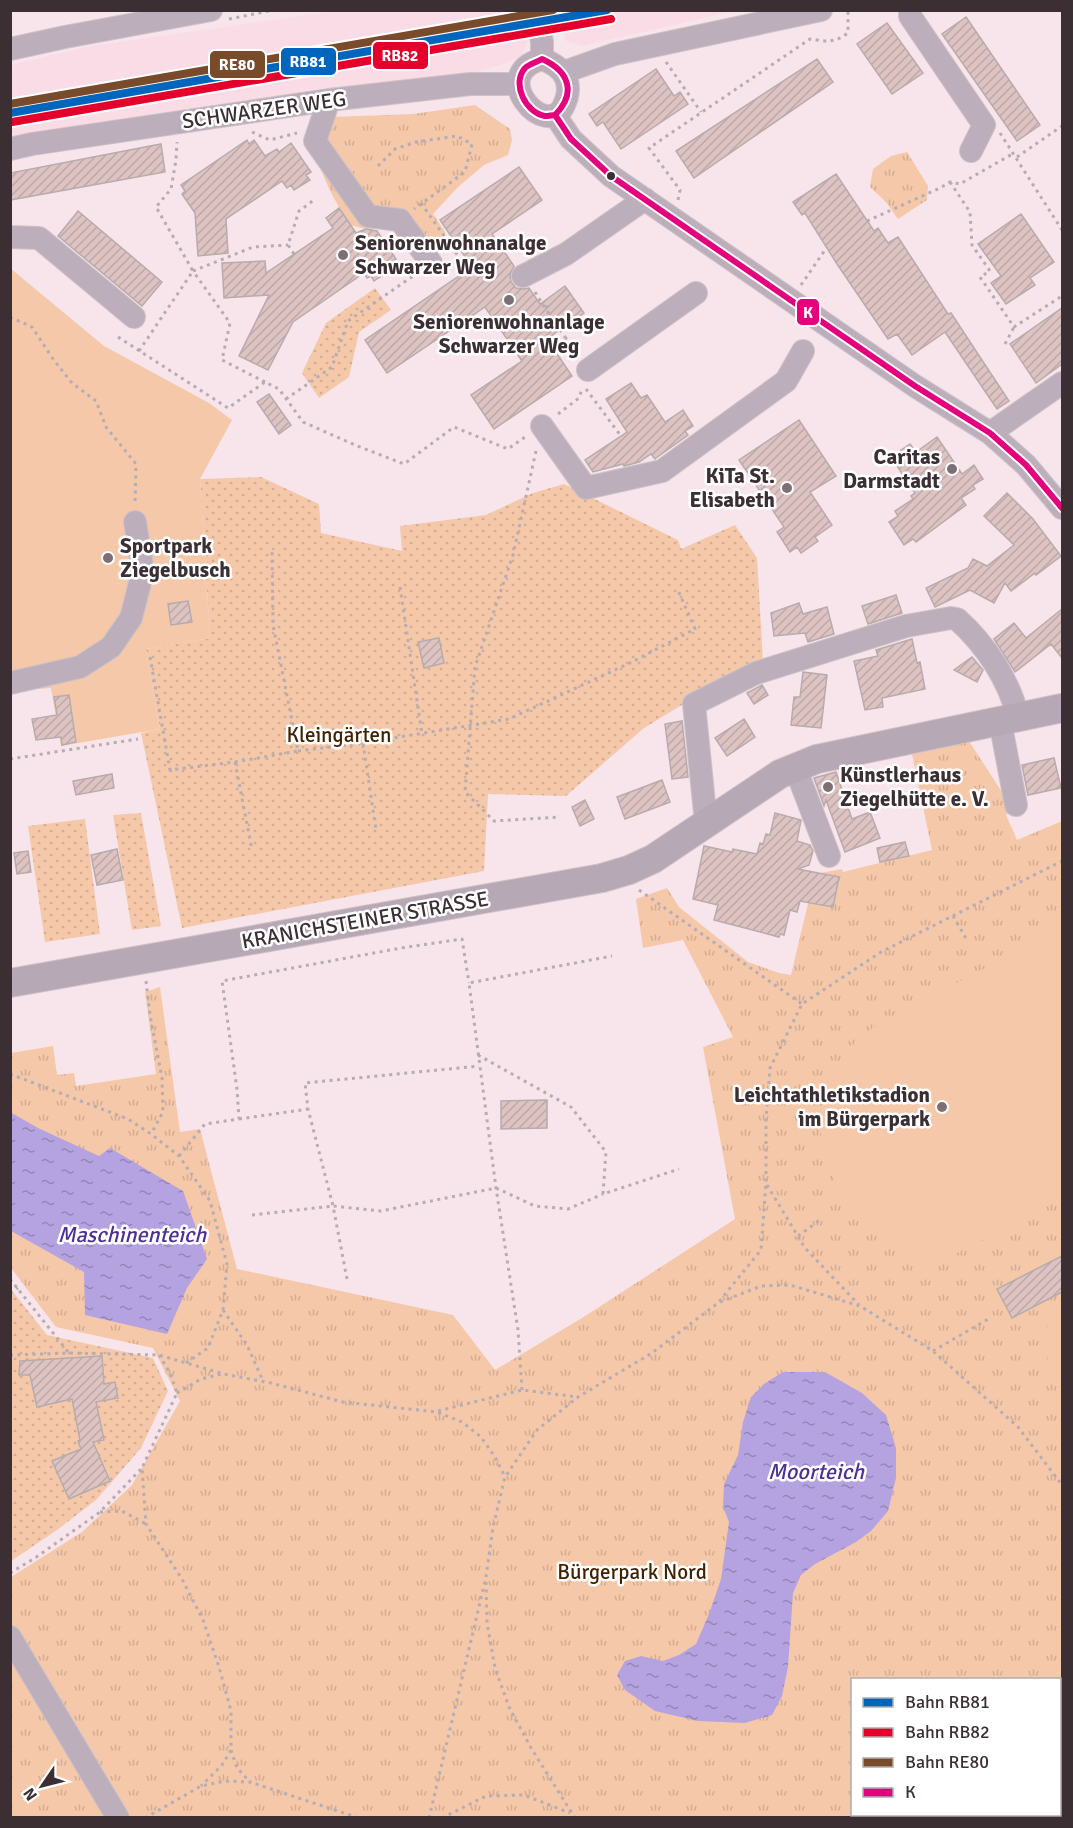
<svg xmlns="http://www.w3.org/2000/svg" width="1073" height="1828" font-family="Signika,sans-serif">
	<defs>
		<pattern id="grass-dots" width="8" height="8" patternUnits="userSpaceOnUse" patternTransform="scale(1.5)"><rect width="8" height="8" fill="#f5c8a9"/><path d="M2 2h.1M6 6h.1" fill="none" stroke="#d3ac92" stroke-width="1.8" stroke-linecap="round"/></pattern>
		<pattern id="park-tufts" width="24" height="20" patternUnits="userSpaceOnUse" patternTransform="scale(1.5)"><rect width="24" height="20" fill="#f5c8a9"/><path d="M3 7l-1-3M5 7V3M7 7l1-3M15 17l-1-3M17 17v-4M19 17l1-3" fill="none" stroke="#d3ac92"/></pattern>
		<pattern id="water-ripples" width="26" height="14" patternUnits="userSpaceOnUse" patternTransform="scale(1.5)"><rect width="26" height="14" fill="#b5a3e1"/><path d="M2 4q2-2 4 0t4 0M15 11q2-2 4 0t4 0" fill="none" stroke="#9485b7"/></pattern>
		<pattern id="building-hatch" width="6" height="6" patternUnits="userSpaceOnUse" patternTransform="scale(1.5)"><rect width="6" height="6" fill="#dec3c3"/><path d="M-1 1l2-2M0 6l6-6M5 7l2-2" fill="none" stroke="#bfa8a8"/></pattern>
	</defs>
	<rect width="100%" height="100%" fill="#f7e5eb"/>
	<!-- built -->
	<path fill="#fadce6" d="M336 11H734L582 46 566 41 561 26 531 32 523 54 510 62 447 80 304 96 47 130 11 138 10 65 91 46Z"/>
	<!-- grass -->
	<path fill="url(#grass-dots)" d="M375 288 391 310 359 332 349 377 319 398 302 373 326 323Z
		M261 477 319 504 321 533 402 551 400 526 486 515 533 493 564 484 678 540 681 549 735 525 757 558 763 661 736 672 644 728 566 796 488 794 484 871 182 928 141 733 160 729 146 649 210 638 200 479Z
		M141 813 161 926 132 930 113 815Z
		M85 819 100 934 45 942 28 826Z
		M10 1288 47 1335 153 1358 168 1391 141 1448 96 1500 57 1530 11 1561Z"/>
	<!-- park -->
	<path fill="url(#park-tufts)" fill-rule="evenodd" d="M475 105 510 129 512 140 508 155 484 165 458 187 433 214 445 232V245L430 250 391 228 366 229 350 225C334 201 323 178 314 150L331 117 413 114Z
		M907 152 928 186 927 200 898 219 886 202 870 187 873 169 891 156Z
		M967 738 1013 809 1006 815 1017 840 1062 821V1817H11V1577L82 1532 132 1485 180 1401 153 1348 56 1327 11 1268V1053L53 1046 57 1075 74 1073 76 1086 156 1074 145 992 160 987 180 1132 200 1129 237 1269 453 1315 495 1370 582 1318 735 1219 703 1047 733 1037 683 940 643 948 636 899 667 888 679 907 748 962 779 973 791 975 815 874 842 869 843 872 932 850 911 749ZM852 1680H1060V1814H852Z"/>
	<!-- pitch -->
	<path fill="#f5c8a9" d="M10 268 104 346 209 403 232 420 200 479 210 638 146 649 160 729 61 746 51 688 11 691Z
		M1062 928V1199L928 1268 914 1244 893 1237 869 1223 839 1191 824 1156 819 1121 825 1094 839 1063 860 1036 891 1017Z
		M1062 1319V1388L1035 1333Z"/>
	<!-- water -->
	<path fill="url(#water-ripples)" d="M10 1112 38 1128 99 1156 110 1148 183 1191 207 1259 187 1288 167 1334 85 1315 84 1272 11 1231Z
		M783 1372H825L862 1393 886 1415 896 1448V1478L888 1511 871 1531 856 1542 815 1564 801 1575 793 1593 788 1667 782 1696 772 1715 745 1723 698 1721 655 1711 625 1690 617 1675 625 1661 641 1656 663 1661 679 1655 696 1644 709 1614 721 1579 729 1522 723 1507 724 1484 738 1455 743 1422 751 1397 764 1384Z"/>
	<!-- building -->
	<path fill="url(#building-hatch)" stroke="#b8abac" stroke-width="1.5" d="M966 17 1040 125 1017 141 942 34Z
		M887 23 923 73 892 94 857 44Z
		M817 59 833 82 694 178 676 151Z
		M656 69 674 96 680 92 688 104 621 149 603 122 597 126 589 114Z
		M247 140 249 144 254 140 265 156 277 149 279 152 291 143 311 172 306 175 310 180 294 190 291 185 287 188 282 181 226 219 228 253 198 256 195 213 182 194 185 191 181 185Z
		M161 144 165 172 10 200V173Z
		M519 167 542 200 492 234 514 266 510 275 511 282 516 288 523 289 529 288 540 304 565 286 584 313 547 339 572 376 494 429 471 395 522 361 485 307 387 373 365 340 472 267 440 220Z
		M836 174 874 231 878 228 888 243 898 237 948 314 951 313 1009 401 997 409 945 332 912 355 897 334 888 339 837 264 805 213 802 215 793 202Z
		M339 208 356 233 366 229 377 231 396 259 392 262 395 267 374 281 371 276 367 278 364 273 293 322 268 370 239 356 269 295 224 298 222 263 265 261 266 273 333 228 326 218Z
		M78 211 162 282 142 306 58 236Z
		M1021 214 1054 262 1030 278 1035 285 1006 304 991 283 1001 276 978 244Z
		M1062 308V364L1036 383 1010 344Z
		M631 383 641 398 647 395 665 422 683 410 693 426 685 431 688 435 656 458 655 459 651 454 639 462 624 466 623 464 593 472 585 460 627 432 606 399Z
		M269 394 291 425 279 434 257 402Z
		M799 420 836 476 810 492 832 525 815 537 818 541 801 553 797 547 790 552 777 532 784 527 739 460Z
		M937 437 962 474 974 465 983 479 973 485 975 489 961 498 966 505 916 542 913 539 904 545 889 522 898 516 895 511 913 499 911 496 915 493 891 457 910 444 916 452Z
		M1007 493 1033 519 1061 556 1036 575 1035 573 1011 591 1005 583 994 603 970 590 935 607 926 588 968 568 973 559 987 566 1014 545 984 516Z
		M896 595 902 613 868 624 862 606Z
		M188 601 192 622 171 625 168 604Z
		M799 603 803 614 827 607 834 634 808 642 805 633 774 636 771 613Z
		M1062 609V658L1051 644 1015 672 994 639 1014 623 1026 638Z
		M439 638 444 663 424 668 418 642Z
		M912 639 917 663 920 662 925 689 882 698 883 707 865 710 854 661 878 656 876 650Z
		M972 657 983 670 977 682 954 670Z
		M803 672 827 675 821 728 791 725 794 697H800Z
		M762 685 768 695 754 704 747 693Z
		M69 695 76 742 62 745 61 737 36 740 32 719 57 715 54 697Z
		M744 719 755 737 727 756 715 738Z
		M682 721 688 777 672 779 665 724Z
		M1054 758 1061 788 1028 795 1022 765Z
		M836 772 852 819 870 812 880 838 845 852 826 800 824 806 814 778Z
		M112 774 114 788 76 795 73 781Z
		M662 780 670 802 625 819 617 797Z
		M585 800 594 819 580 826 572 807Z
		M775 813 801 820 797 841 810 845 813 851 809 865 798 869 839 877 833 907 800 901 797 912 790 910 784 935 780 934 779 937 714 920 718 905 693 899 704 846 732 852 733 849 757 854 760 843 763 844 766 834 770 835Z
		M905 842 909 856 880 862 877 848Z
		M117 849 123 880 97 885 91 855Z
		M28 851 31 872 17 874 14 853Z
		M547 1100V1128L501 1129V1101Z
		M1062 1256V1292L1012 1318 997 1289Z
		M102 1356 104 1384 115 1382 118 1398 96 1402 104 1440 93 1442 110 1481 69 1499 52 1461 81 1449 78 1441 80 1440 72 1399 37 1407 30 1375H19L20 1361Z"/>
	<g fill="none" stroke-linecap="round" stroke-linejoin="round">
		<defs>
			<path id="minor" d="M536 10 542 42V59
				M910 10V16L984 125 971 151
				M10 49 65 37 211 10
				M542 59C564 67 575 83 563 107 546 140 486 75 542 59Z
				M564 72 615 54 821 10
				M329 100 315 141 368 216 400 220 431 263
				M555 115 571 139 611 176 915 386 990 433 1026 465 1062 508
				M10 149 32 144 329 100 470 84H518
				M10 237 39 238 134 317
				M523 276 566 254 645 199
				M588 370 696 293
				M542 426 586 488 662 471 786 381 803 351
				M990 433 1062 383
				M10 683 80 667 111 647 131 618 143 571 135 522
				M1000 721 1016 805
				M795 767 829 856
				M706 823 694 704 756 673 906 626 951 618 957 619C986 645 1009 680 1018 717
				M10 1637 118 1818"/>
			<path id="major" d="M10 983 602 878 629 870 653 859 780 774 817 759 1062 708"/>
		</defs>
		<!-- minor casing -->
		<use href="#minor" stroke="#d0c2c7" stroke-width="24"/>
		<!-- major casing -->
		<use href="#major" stroke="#d0c2c7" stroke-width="30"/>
		<!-- path -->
		<path stroke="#b6acb3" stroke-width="3" stroke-dasharray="3 4.5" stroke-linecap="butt" d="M229 19 274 10
			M666 62 701 112
			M252 132 270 140 297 133
			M1000 133 1062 230
			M1017 157 1062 126
			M378 166 395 149 416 142 457 136 472 144 465 172 414 209
			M950 182 970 212 972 245 990 271 980 277 1014 327 1062 296
			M678 200 680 190 649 148 810 39C827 41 833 44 848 33V10
			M421 203 463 263
			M867 221 940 188 950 182 960 184 1014 153
			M294 254 288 245 299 211 314 200
			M449 263H463L468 270
			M801 285 827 247
			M535 292 545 308
			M548 306 545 308 565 337 560 358
			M10 317 32 327 53 359 72 383 96 401 106 427 136 464 135 504
			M118 337 228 408 265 382 279 389 303 422 355 445 404 464 454 427 508 449 525 437
			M565 337 577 354
			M1005 344 1014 327
			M139 351 193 271 156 207 171 189 176 160 177 142
			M265 382 222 360 230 323 193 271 253 247 288 245
			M586 389 621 436
			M286 399 332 367 348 321 416 274
			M558 414 579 398 582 389
			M536 451 513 555 475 667 465 792 494 821 560 817
			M400 587 422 734
			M150 657 170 770 235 762 298 751 273 625 272 551
			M363 743 376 830
			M298 751 363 743 509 719 632 662 695 629 677 588
			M10 759 138 739
			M235 762 252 850
			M639 890 802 1004
			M953 916 967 940
			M146 981 150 1015 162 1078 163 1112 151 1134
			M478 1055 571 1107 606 1152 603 1194 679 1169
			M10 1074 128 1119 151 1134 179 1156 210 1201 227 1264 223 1310 208 1348 186 1363
			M239 1119 308 1109
			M179 1156 205 1124 239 1119 237 1089 222 981 401 948 462 939 469 983
			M767 1185 805 1248 859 1305
			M252 1215 333 1206 308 1109 305 1083 479 1066
			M798 1236 820 1220
			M10 1279 69 1353
			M347 1279 333 1206 381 1211 496 1188 535 1206 568 1209 603 1194
			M10 1293 18 1288
			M720 1302 761 1286 790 1285 860 1306 933 1351 1018 1427 1062 1485
			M223 1310 247 1345 263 1381
			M933 1351 990 1318
			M10 1355 69 1353 159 1355 224 1374 271 1383 343 1402 437 1412 462 1422 481 1437 495 1457 505 1477
			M159 1355 170 1373 177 1393 142 1468 146 1524 182 1579 203 1620 219 1667 231 1711V1750L222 1765 201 1786
			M522 1390 518 1330 496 1188 469 983 612 956
			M177 1393 201 1379 222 1374
			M438 1411 522 1390 578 1397
			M100 1512 122 1511 146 1524
			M10 1573 35 1558 100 1512 142 1468
			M486 1582 487 1623 495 1668 509 1707 531 1748 575 1818
			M231 1750 237 1768 249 1781
			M145 1818 201 1786 225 1781 250 1782 359 1818
			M429 1818 486 1577 493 1527 505 1477 537 1430 578 1397 652 1353 718 1303 761 1250 766 1183V1119L770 1068 802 1004 881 952 1062 861
			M442 1818 486 1796 524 1795 570 1813"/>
		<!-- minor -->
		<use href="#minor" stroke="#bcafbb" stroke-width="22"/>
		<!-- major -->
		<use href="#major" stroke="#b6a8b4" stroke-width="28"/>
		<defs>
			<path id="bus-1" d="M542 59C569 71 577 93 555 115 552 115 549 116 545 116 526 113 511 84 525 68 529 64 537 62 542 59Z
				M555 115 571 139 611 176 915 386 990 433 1026 465 1062 508"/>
		</defs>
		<!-- bus-1 casing -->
		<use href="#bus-1" stroke="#fff" stroke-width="10"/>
		<!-- bus-1 -->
		<use href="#bus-1" stroke="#e5007d" stroke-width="6"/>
		<defs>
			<path id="rail-1" d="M10 113 607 10"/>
			<path id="rail-2" d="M12 122 611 19"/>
			<path id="rail-3" d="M10 104 553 10"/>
		</defs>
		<!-- rail-1 casing -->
		<use href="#rail-1" stroke="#fff" stroke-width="12"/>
		<!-- rail-2 casing -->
		<use href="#rail-2" stroke="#fff" stroke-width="12"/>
		<!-- rail-3 casing -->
		<use href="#rail-3" stroke="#fff" stroke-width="12"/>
		<!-- rail-1 -->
		<use href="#rail-1" stroke="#0065bd" stroke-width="8"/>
		<!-- rail-2 -->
		<use href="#rail-2" stroke="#e4002b" stroke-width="8"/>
		<!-- rail-3 -->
		<use href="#rail-3" stroke="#7a4b2a" stroke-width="8"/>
	</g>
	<!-- markers -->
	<circle fill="#3b2f33" stroke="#fff" stroke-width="2" cx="611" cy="176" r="5"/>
	<g fill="#7d6f73" stroke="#fff" stroke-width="2">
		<circle cx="343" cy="255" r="6"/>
		<circle cx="509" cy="300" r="6"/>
		<circle cx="952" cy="469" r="6"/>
		<circle cx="787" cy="488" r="6"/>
		<circle cx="108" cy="558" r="6"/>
		<circle cx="828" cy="787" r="6"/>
		<circle cx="942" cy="1107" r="6"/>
	</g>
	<g text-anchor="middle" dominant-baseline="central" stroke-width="5" stroke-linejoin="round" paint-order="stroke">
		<!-- street labels -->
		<g font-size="21" fill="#3b2f33" stroke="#fff">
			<text transform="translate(264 110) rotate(-8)">SCHWARZER WEG</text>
			<text transform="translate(365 920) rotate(-10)">KRANICHSTEINER STRASSE</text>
		</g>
		<!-- poi labels -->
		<g font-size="21" font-weight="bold" fill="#3b2f33" stroke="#fff" text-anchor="start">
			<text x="355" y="243">Seniorenwohnanalge<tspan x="355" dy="24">Schwarzer Weg</tspan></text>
			<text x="509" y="322" text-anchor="middle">Seniorenwohnanlage<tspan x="509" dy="24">Schwarzer Weg</tspan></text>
			<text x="940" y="457" text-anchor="end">Caritas<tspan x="940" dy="24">Darmstadt</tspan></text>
			<text x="775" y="476" text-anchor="end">KiTa St.<tspan x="775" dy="24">Elisabeth</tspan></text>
			<text x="120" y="546">Sportpark<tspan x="120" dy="24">Ziegelbusch</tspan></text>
			<text x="840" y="775">Künstlerhaus<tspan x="840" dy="24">Ziegelhütte e. V.</tspan></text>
			<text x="930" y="1095" text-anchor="end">Leichtathletikstadion<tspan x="930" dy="24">im Bürgerpark</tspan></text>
		</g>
		<!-- park labels -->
		<g font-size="21" fill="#402203" stroke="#fff">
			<text x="339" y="735">Kleingärten</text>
			<text x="632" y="1572">Bürgerpark Nord</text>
		</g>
		<!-- water labels -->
		<g font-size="22" font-style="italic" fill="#4e3094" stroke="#fff">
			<text x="132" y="1234">Maschinenteich</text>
			<text x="816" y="1471">Moorteich</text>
		</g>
	</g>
	<g stroke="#fff" stroke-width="2">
		<rect x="372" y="41" width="57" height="29" rx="6" fill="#e4002b"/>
		<rect x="280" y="47" width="57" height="29" rx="6" fill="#0065bd"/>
		<rect x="209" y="50" width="57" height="29" rx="6" fill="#7a4b2a"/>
		<rect x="796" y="298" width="24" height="28" rx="6" fill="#e5007d"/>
	</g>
	<g font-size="16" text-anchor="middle" font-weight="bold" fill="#fff">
		<text x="400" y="61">RB82</text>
		<text x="308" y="67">RB81</text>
		<text x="237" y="70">RE80</text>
		<text x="808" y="318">K</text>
	</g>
	<!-- border -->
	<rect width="1073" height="1828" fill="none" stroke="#3b2f33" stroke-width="24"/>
	<!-- legend -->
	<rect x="851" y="1678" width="210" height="138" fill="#ffffff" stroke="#b1acad" stroke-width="1.5"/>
	<rect x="863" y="1698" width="30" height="9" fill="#0065bd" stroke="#b1acad" stroke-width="1.5"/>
	<text x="905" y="1708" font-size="18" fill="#3b2f33">Bahn RB81</text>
	<rect x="863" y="1728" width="30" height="9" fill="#e4002b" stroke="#b1acad" stroke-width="1.5"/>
	<text x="905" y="1738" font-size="18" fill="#3b2f33">Bahn RB82</text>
	<rect x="863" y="1758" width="30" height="9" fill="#7a4b2a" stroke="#b1acad" stroke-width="1.5"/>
	<text x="905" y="1768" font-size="18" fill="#3b2f33">Bahn RE80</text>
	<rect x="863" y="1788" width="30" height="9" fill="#e5007d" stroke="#b1acad" stroke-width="1.5"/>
	<text x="905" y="1798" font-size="18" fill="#3b2f33">K</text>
	<!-- north arrow -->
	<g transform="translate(42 1786) rotate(235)" stroke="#ffffff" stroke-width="4.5" paint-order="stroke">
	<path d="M0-4.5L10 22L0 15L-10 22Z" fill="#3b2f33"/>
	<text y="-9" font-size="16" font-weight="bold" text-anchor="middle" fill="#3b2f33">N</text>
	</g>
</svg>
